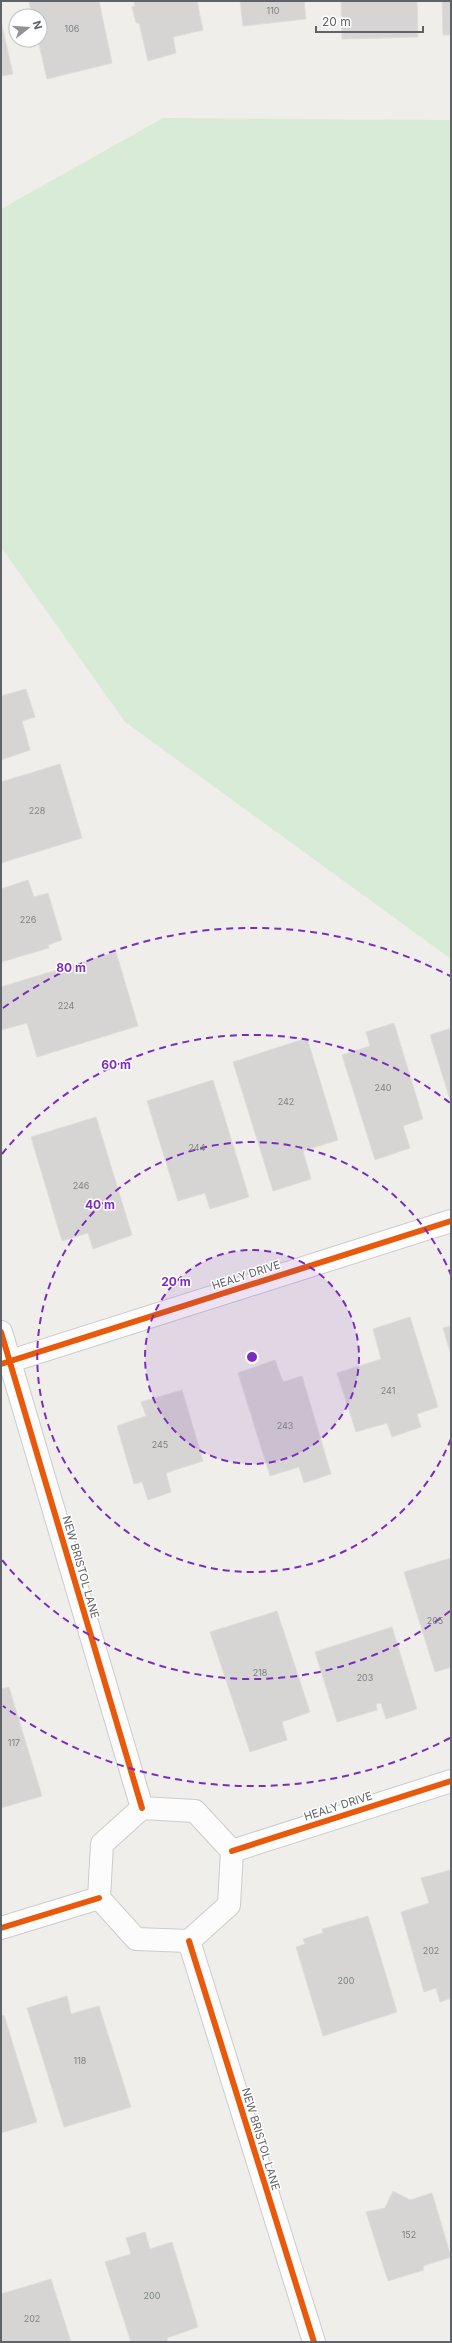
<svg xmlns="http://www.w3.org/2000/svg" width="452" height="2343" font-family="Inter,sans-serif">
	<rect width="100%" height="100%" fill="#efeeea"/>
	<!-- green -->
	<path fill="#d8ebd6" d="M163 118 451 120V959L125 722 1 547V209Z"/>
	<!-- building -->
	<path fill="#d6d5d3" stroke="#deddd9" d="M29 1H99L112 63 47 79 38 40H40V16H32Z
		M134 1H197L203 30 173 37 176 53 148 61 139 23H136L132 7 135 6Z
		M240 1H304L306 19 243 26Z
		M341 1H417L418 37 342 39Z
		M442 1H451V35H443Z
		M1 21 13 74 1 76Z
		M26 689 35 717 22 721 30 750 1 760V696Z
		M60 764 82 838 1 863V782Z
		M28 880 34 897 48 893 62 940 48 945 49 948 1 962V889Z
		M116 952 138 1026 37 1057 27 1023 1 1030V987Z
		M394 1023 423 1119 403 1126 410 1148 375 1160 342 1055 370 1046 366 1032Z
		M451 1028V1103L430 1035Z
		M307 1038 338 1140 303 1151 311 1179 273 1191 233 1062Z
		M213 1080 249 1197 210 1209 205 1193 178 1201 147 1101Z
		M96 1117 132 1235 93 1249 88 1233 62 1241 31 1137Z
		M410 1317 438 1407 417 1414 421 1427 392 1437 387 1423 356 1432 337 1373 381 1359 373 1329Z
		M451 1326V1355L443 1328Z
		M275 1360 283 1382 302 1376 331 1474 304 1483 299 1467 270 1476 238 1373Z
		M182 1390 203 1461 166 1473 171 1492 148 1500 142 1482 134 1484 117 1426 146 1416 141 1402Z
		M451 1558V1667L435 1672 404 1572Z
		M277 1611 310 1712 282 1722 287 1740 250 1752 210 1632Z
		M392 1627 417 1709 386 1719 381 1703 376 1704 377 1710 337 1722 315 1652Z
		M9 1687 42 1796 1 1808V1689Z
		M451 1870V1998L440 2002 436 1988 424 1992 401 1912 429 1903 421 1878Z
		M368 1916 397 2012 323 2036 296 1947 305 1944 303 1939 323 1933 322 1929Z
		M67 1996 71 2014 99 2006 131 2107 64 2127 27 2008Z
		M4 2015 37 2122 1 2133V2016Z
		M393 2191 410 2200 432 2193 451 2257 423 2266 424 2270 388 2281 366 2212 385 2208Z
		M145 2232 150 2249 172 2242 198 2327 167 2338 168 2342H131L105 2262 131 2254 126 2238Z
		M51 2279 71 2342H1V2294Z"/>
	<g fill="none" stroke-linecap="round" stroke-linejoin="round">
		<defs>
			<path id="minor" d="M1 1332 142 1808
				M1 1364 451 1221
				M142 1808 195 1811 232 1851 229 1905 189 1941 136 1939 99 1898 102 1844Z
				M232 1851 451 1781
				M1 1928 99 1898
				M189 1941 314 2342"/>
		</defs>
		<!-- minor casing -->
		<use href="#minor" stroke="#cbcccc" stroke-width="24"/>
		<!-- minor -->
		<use href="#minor" stroke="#fdfcfc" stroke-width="22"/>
		<defs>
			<path id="cycleway" d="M1 1332 142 1808
				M1 1364 451 1221
				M232 1851 451 1781
				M1 1928 99 1898
				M189 1941 314 2342"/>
		</defs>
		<!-- cycleway casing -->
		<use href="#cycleway" stroke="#fff" stroke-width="8"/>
		<!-- cycleway -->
		<use href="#cycleway" stroke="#e8590c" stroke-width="6"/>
	</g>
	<!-- distance rings -->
	<circle cx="252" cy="1357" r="107" fill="#7b2cbf" fill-opacity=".12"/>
	<g fill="none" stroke="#7b2cbf" stroke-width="2" stroke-dasharray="7 5">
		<circle cx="252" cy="1357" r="107"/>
		<path d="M451 1439A215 215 0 1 1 451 1275"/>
		<path d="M450 1611A322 322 0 0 1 2 1560M2 1154A322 322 0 0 1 450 1103"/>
		<path d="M450 1738A429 429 0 0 1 3 1706M3 1008A429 429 0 0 1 450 976"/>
	</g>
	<g text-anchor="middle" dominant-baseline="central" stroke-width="3" stroke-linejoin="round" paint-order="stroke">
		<!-- number labels -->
		<g font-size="9" fill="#7e8184">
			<text x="273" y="10">110</text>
			<text x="72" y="28">106</text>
			<text x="37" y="810">228</text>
			<text x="28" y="919">226</text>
			<text x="66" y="1005">224</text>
			<text x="383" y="1087">240</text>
			<text x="286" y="1101">242</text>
			<text x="197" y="1147">244</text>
			<text x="81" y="1185">246</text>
			<text x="388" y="1390">241</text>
			<text x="285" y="1425">243</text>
			<text x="160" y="1444">245</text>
			<text x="435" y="1620">205</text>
			<text x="260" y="1672">218</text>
			<text x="365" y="1677">203</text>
			<text x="14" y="1742">117</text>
			<text x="431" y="1950">202</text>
			<text x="346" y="1980">200</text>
			<text x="80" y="2060">118</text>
			<text x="409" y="2234">152</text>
			<text x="152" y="2295">200</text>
			<text x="32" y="2318">202</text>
		</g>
		<!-- street labels -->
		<g font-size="11" fill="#5f6368" stroke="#fff">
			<text transform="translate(246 1275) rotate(-18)">HEALY DRIVE</text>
			<text transform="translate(81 1567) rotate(74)">NEW BRISTOL LANE</text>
			<text transform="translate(338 1806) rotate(-18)">HEALY DRIVE</text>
			<text transform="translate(261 2139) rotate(73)">NEW BRISTOL LANE</text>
		</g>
	</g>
	<circle cx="252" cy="1357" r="6" fill="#7b2cbf" stroke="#fff" stroke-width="2"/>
	<g font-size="12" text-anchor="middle" font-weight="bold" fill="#7b2cbf" stroke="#fff" stroke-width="3" stroke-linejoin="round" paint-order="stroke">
		<text x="71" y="972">80 m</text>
		<text x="116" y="1069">60 m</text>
		<text x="100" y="1209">40 m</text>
		<text x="176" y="1286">20 m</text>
	</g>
	<!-- border -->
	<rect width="452" height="2343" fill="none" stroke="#5f6368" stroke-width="4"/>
	<!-- north arrow -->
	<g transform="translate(28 28) rotate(73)"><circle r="19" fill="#ffffff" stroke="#bfc1c3"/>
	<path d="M0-3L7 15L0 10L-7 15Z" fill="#919496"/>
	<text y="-6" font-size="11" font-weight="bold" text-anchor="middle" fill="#5f6368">N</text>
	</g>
	<!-- scale -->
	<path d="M316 26v6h107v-6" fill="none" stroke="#5f6368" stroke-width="2"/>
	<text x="322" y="26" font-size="12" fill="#5f6368" stroke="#ffffff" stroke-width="3" paint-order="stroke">20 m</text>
</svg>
